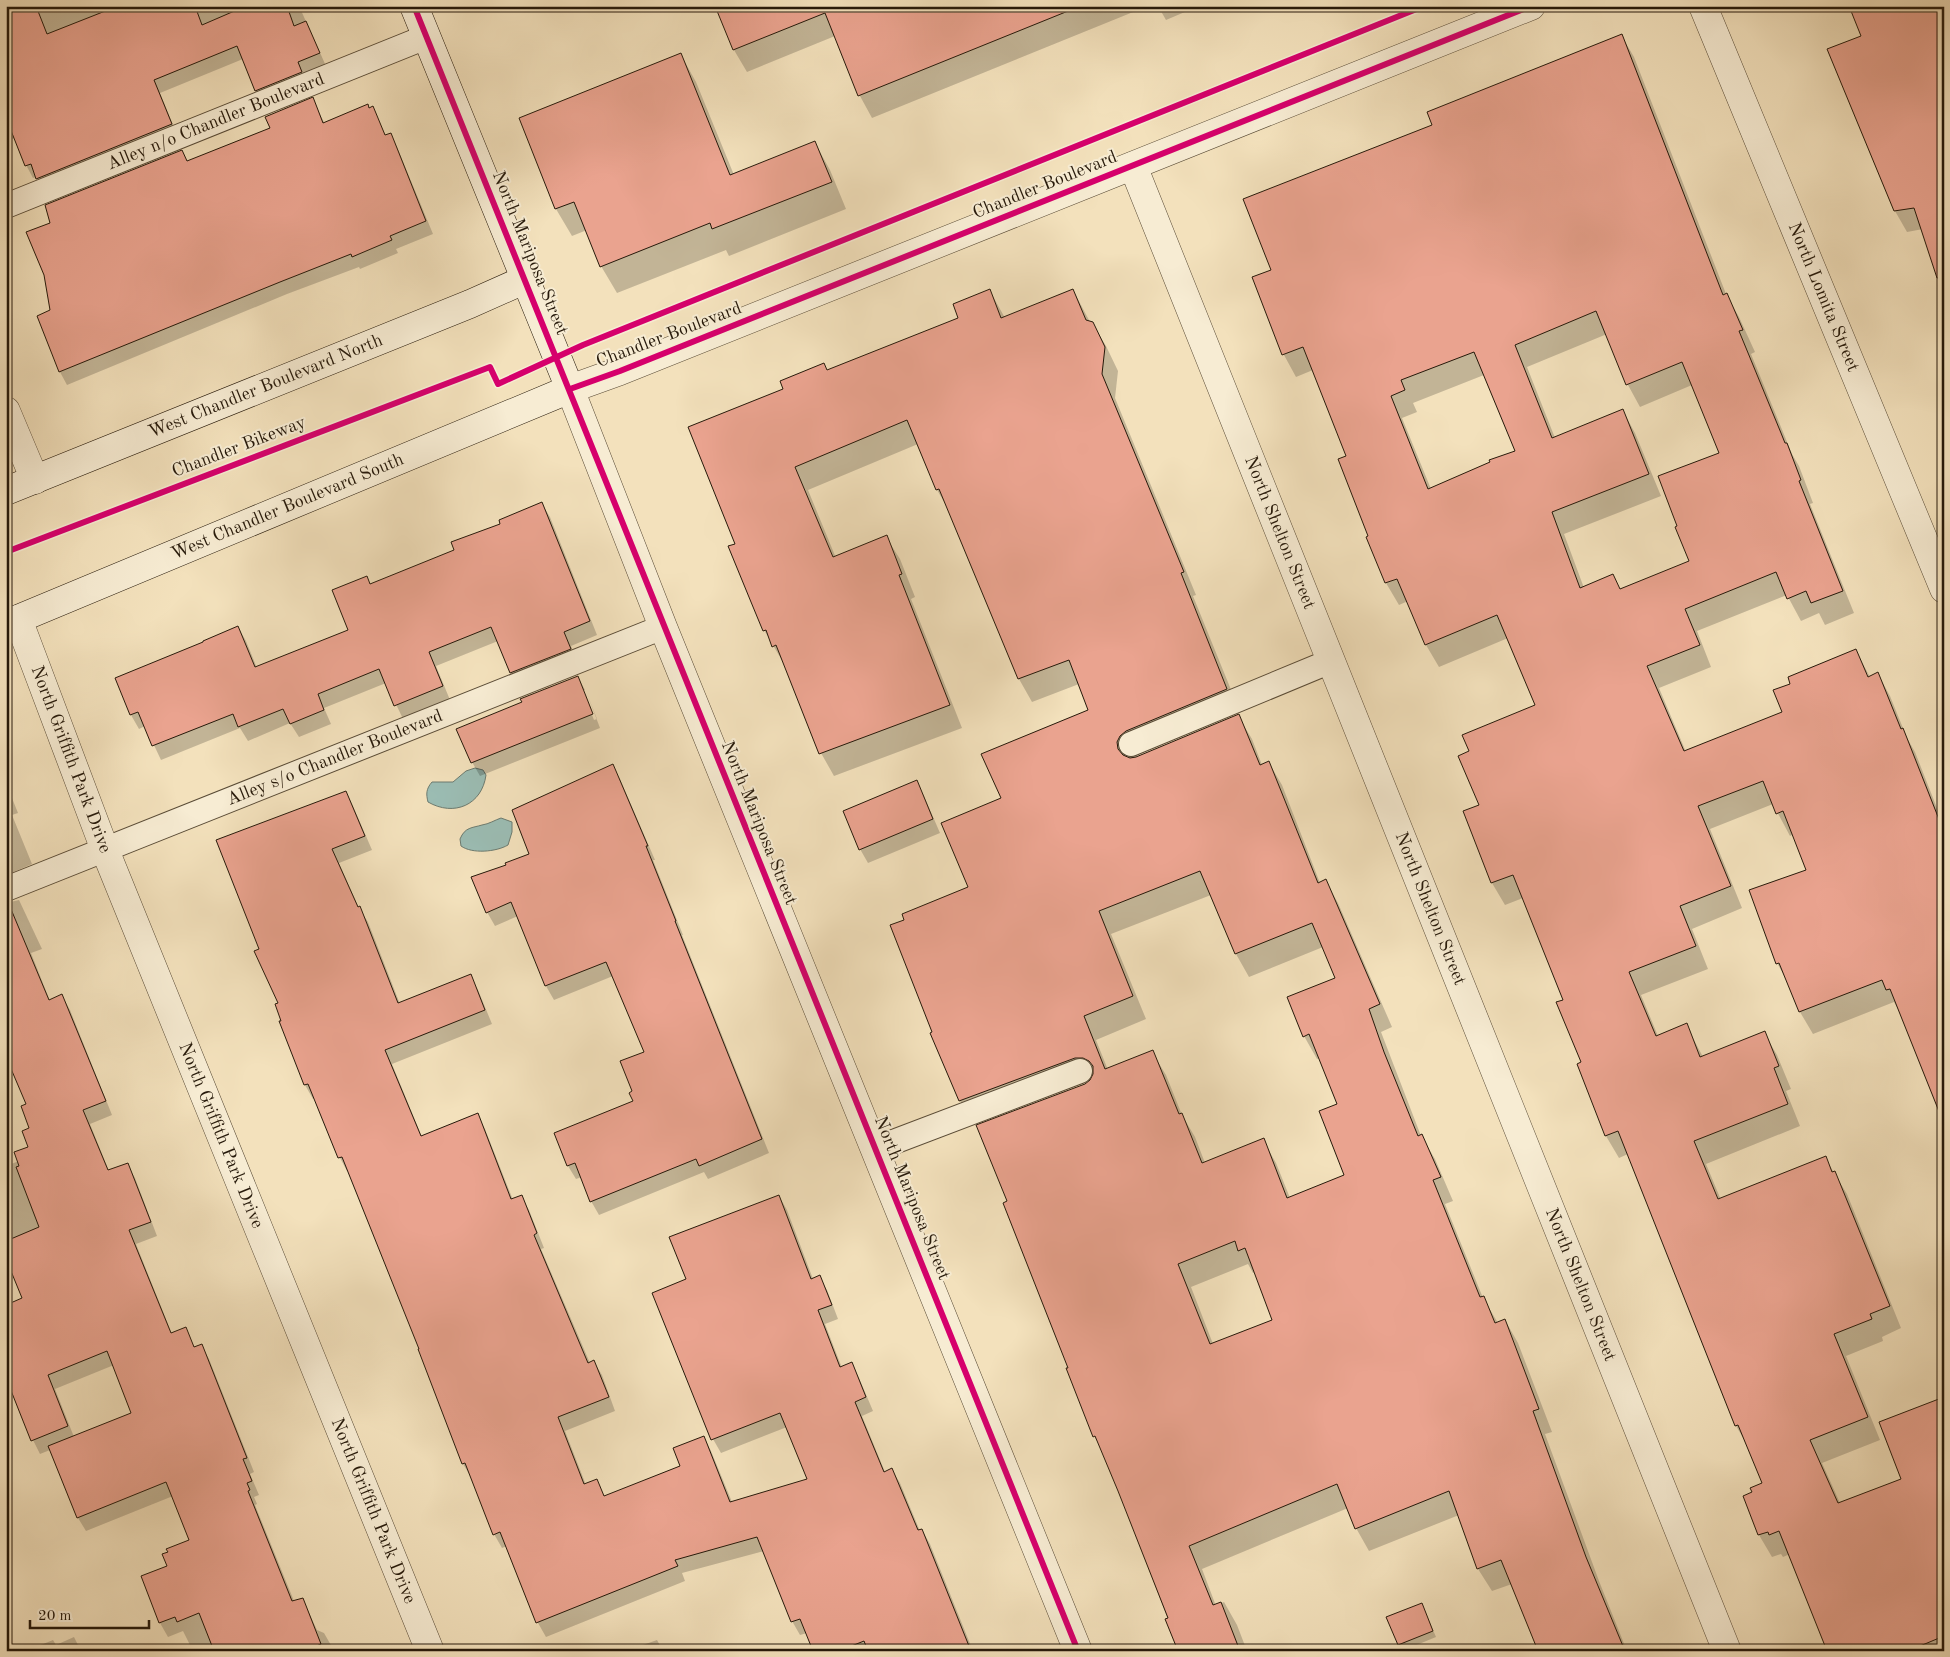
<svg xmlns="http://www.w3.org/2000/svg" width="1950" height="1657" font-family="'Old Standard TT',serif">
	<rect width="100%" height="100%" fill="#f3e1bc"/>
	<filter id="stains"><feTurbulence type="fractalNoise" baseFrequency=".004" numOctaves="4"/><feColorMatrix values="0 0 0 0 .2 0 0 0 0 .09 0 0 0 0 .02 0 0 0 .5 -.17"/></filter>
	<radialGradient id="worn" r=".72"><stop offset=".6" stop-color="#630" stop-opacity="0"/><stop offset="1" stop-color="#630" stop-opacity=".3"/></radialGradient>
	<!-- water -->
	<path fill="#9bbdb4" stroke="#6c7b70" d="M475 768 483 770 486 775C482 805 454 817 428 802 426 794 426 789 432 782H453L466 771Z
		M501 818 512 822V832L508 845C496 852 472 854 461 846L460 839C465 827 472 828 482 825 489 824 495 820 501 818Z"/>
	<!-- shadow -->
	<path fill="#0003" fill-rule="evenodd" d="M6 6H114L117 14 137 6H299L326 66 263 103 256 91 243 59 160 93 178 137 44 191 37 177 33 178 26 165 15 138 6 141Z
		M717 6H1148L872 118 860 96 835 36 747 72 734 50Z
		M1158 6H1199L1166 20Z
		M1944 6V294L1923 229 1907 232 1895 211 1863 36Z
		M1621 35 1634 57 1726 294 1739 317 1755 352 1751 354 1792 454 1799 466 1813 503 1810 504 1854 613 1825 625 1819 613 1801 621 1787 595 1697 631 1711 667 1659 688 1686 752 1784 713 1792 684 1856 651 1870 677 1878 674 1890 696 1907 738 1915 752 1944 826V1093L1894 1002 1813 1034 1800 1012 1790 986 1777 963 1808 870 1794 834 1790 836 1773 804 1710 829 1742 908 1692 929 1708 969 1641 995 1658 1036 1686 1025 1703 1057 1764 1033 1777 1055 1791 1089 1786 1091 1800 1126 1706 1164 1721 1200 1825 1158 1847 1194 1901 1328 1882 1337 1883 1341 1846 1356 1880 1440 1822 1463 1840 1503 1903 1479 1944 1399V1651H1828L1790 1554 1783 1557 1781 1554 1772 1557 1759 1535 1744 1497 1754 1493 1764 1484 1748 1446 1736 1426 1628 1154 1619 1158 1606 1136 1578 1064 1583 1063 1565 1000 1523 898 1505 905 1492 883 1464 812 1480 806 1471 752 1536 705 1508 638 1439 667 1426 645 1408 601 1399 605 1386 583 1368 538 1370 537 1348 456 1313 370 1296 377 1284 355 1253 278 1272 271 1434 126ZM1607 334 1628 385 1640 407 1692 385 1721 453 1691 562 1621 590 1612 576 1584 588 1564 534 1661 496 1635 433 1623 411 1555 438 1527 367ZM1484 375 1516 452 1431 489 1402 418 1417 412 1413 403ZM1865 673H1867L1871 682Z
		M681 55 696 82 734 175 815 143 830 170 846 209 729 256 726 250 617 293 601 266 587 230 572 236 556 209 521 119Z
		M312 99 325 124 372 107 386 136 390 134 397 147 433 234 396 249 398 253 360 269 359 267 287 294 67 385 60 372 38 316 51 311 52 223 182 151 188 162 271 129Z
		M1073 290 1090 322 1092 323 1106 346 1118 371 1115 398 1196 595 1193 596 1240 712 1139 754 1134 758 1238 716 1252 739 1262 765 1269 763 1282 785 1320 883 1325 880 1338 903 1392 1027 1381 1032 1421 1136 1435 1159 1453 1201 1445 1204 1483 1298 1498 1323 1505 1320 1518 1343 1552 1432 1545 1434 1599 1581 1627 1651H1553L1512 1584 1492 1591 1478 1569 1459 1515 1369 1551 1356 1528 1348 1508 1202 1569 1216 1606 1224 1602 1237 1625 1247 1651H1180L1119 1491 1104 1453 1094 1436 1009 1202 1085 1085 1091 1080 973 1124 960 1101 932 1034 934 1033 906 920 970 887 1002 798 1090 711 1079 684 1032 702 1019 679 949 510 937 490 918 444 808 490 836 558 886 537 900 559 915 597 911 599 962 728 834 776 821 753 787 669 764 630 737 544 827 371 960 319 990 291 1005 318ZM1211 895 1236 954 1249 977 1323 947 1336 979 1304 1036 1317 1059 1320 1058 1339 1104 1345 1175 1290 1198 1276 1163 1263 1140 1205 1163 1195 1137 1182 1115 1166 1075 1152 1052 1108 1070 1096 1040 1146 1019 1111 934ZM1248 1264 1253 1273 1255 1272 1274 1321 1213 1344 1191 1287Z
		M542 504 550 517 597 635 571 646 578 663 519 686 511 673 498 641 436 666 450 700 403 719 386 683 324 708 331 724 299 737 290 723 248 741 240 728 161 760 145 726 139 729 131 715 117 678 205 643 238 627 246 641 257 668 350 631 366 578 371 585 456 551Z
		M578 677 585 690H582L594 720 597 719 586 691 600 728 480 776 472 762 523 703Z
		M612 765 620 779 655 860H653L683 935H682L769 1153 708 1179 704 1172 599 1215 591 1201 582 1177 576 1179 568 1166 634 1102V1092L646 1052 613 976 554 1000 546 986 518 916 495 926 487 912 507 866 531 854Z
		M916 782 924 796 940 833 868 863 860 849Z
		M6 783 18 813 12 815 32 864 9 874 15 887 6 893Z
		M346 792 353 806 372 850 339 863 359 908 368 922 400 1004 470 976 478 990 492 1024 392 1064 422 1137 477 1115 485 1129 513 1200 521 1197 529 1210 544 1248 541 1249 590 1363 594 1362 602 1375 615 1411 565 1431 586 1485 596 1481 605 1497 682 1467 704 1437 711 1451 732 1502 808 1480 787 1427 721 1453 713 1439 687 1280 779 1196 787 1210 813 1279 819 1277 827 1290 838 1319 825 1324 842 1368 851 1364 859 1378 873 1411 862 1416 885 1472 892 1470 900 1483 920 1531 922 1530 930 1544 973 1651H817L807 1633 800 1635 792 1621 764 1551 682 1573 685 1581 546 1637 538 1623 507 1546 502 1548 494 1534 471 1477 463 1464 385 1257 349 1171H347L340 1158 315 1098 313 1099 305 1085 280 1022H283L280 1004 260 950Z
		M19 900 42 949 31 953 50 1001 62 996 70 1010 112 1115 90 1124 109 1171 127 1164 135 1178 157 1236 136 1244 172 1334 185 1329 195 1348 201 1345 209 1359 254 1472 250 1474 259 1495 254 1497 257 1504 255 1505 294 1601 303 1600 317 1630 324 1633 332 1647 330 1651H193L183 1631 168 1637 160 1623 142 1577 169 1567 191 1541 173 1496 86 1531 78 1518 50 1450 40 1454 33 1440 15 1397 24 1299 6 1256V1166L19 1161 29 1148 31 1128 27 1105 8 1059 6 1060V903ZM114 1365 133 1413 74 1437 55 1389Z
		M1944 1201V1212L1940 1202Z
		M1944 1298V1309L1940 1300Z
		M1425 1611 1436 1637 1402 1651 1399 1645Z
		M6 1631 14 1651H6Z
		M74 1637 81 1651H26L53 1640 56 1645Z
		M657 1640 663 1651H626Z"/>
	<!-- building -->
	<path fill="#eaa38f" stroke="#26190a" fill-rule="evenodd" d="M6 6H36L47 34 118 6H195L202 25 246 6H287L294 26 306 21 320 53 298 62 302 72 255 91 237 46 154 80 172 124 36 179 31 164 25 166 6 118Z
		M715 6H1078V7L858 96 825 13 733 50Z
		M1849 6H1944V277L1937 278 1914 208 1894 211 1827 49 1861 36Z
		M1622 34 1723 295 1727 293 1743 330 1739 331 1781 433 1785 443H1787L1801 480 1799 481 1843 591 1811 603 1806 591 1787 599 1776 572 1685 609 1700 645 1647 666 1684 751 1782 712 1773 690 1790 684 1788 677 1856 649 1868 677 1878 672 1901 729 1903 728 1944 832V1119H1942L1890 989 1886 990 1882 980 1799 1012 1779 963 1776 964 1749 890 1806 870 1783 811 1776 814 1763 781 1698 806 1731 886 1680 906 1696 946 1629 972 1656 1036 1687 1023 1700 1057 1765 1031 1779 1066 1774 1068 1788 1104 1694 1141 1718 1199 1826 1156 1832 1172 1835 1171 1890 1306 1870 1314 1872 1319 1834 1334 1868 1417 1810 1440 1838 1503 1901 1479 1879 1422 1944 1397V1636L1908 1651H1827L1779 1531 1769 1535 1768 1532 1758 1535 1743 1496 1752 1492 1750 1488 1762 1483 1738 1425 1735 1426 1618 1131 1605 1136 1577 1064 1581 1062 1556 1002 1563 1000 1513 875 1491 883 1463 811 1479 805 1458 756 1469 751 1462 735 1535 705 1497 615 1425 645 1397 579 1385 583 1366 537 1368 536 1338 459 1346 456 1303 347 1282 355 1252 277 1271 270 1243 199 1432 125 1427 112ZM1596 311 1626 385 1682 362 1719 453 1658 476 1677 526 1675 527 1689 561 1620 589 1613 574 1580 588 1552 512 1649 474 1623 409 1552 438 1515 345ZM1474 352 1515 451 1489 460 1490 462 1428 489 1391 396 1405 390 1401 380Z
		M681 53 730 175 815 141 832 182 712 229 710 223 600 267 574 202 555 209 519 118Z
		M313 97 323 123 368 104 369 108 373 106 385 135 391 133 426 221 390 236 392 240 352 257 351 254 280 282 59 372 37 316 50 310 44 275 26 232 50 223 45 205 182 150 187 161 270 128 265 117Z
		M990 289 1001 318 1073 289 1086 320 1093 322 1105 347 1102 374 1184 572 1181 573 1227 689 1126 731 1120 736 1117 742 1118 749 1123 755 1130 758 1136 757 1239 714 1260 765 1269 761 1318 883 1326 879 1380 1004 1369 1009 1384 1052 1418 1136 1422 1134 1441 1177 1433 1180 1480 1297 1484 1296 1495 1323 1505 1319 1539 1409 1533 1411 1586 1557 1625 1651H1538L1501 1560 1477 1569 1449 1491 1355 1529 1337 1484 1189 1546 1213 1605 1221 1602 1240 1651H1178L1165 1619 1168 1618 1118 1491 1095 1436 1093 1437 1066 1368H1068L1003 1203 1007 1201 976 1125 1085 1084 1090 1080 1093 1074V1066L1089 1061 1083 1058H1075L959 1101 930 1033 932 1032 890 925 904 920 902 914 968 887 941 823 1001 798 981 754 1088 710 1069 660 1018 679 939 489 936 490 907 420 795 467 833 557 887 535 902 574 899 575 950 705 819 754 776 645 772 647 766 630 763 631 751 602 728 546 735 544 688 427 783 389 780 381 824 363 827 370 958 318 953 304ZM1200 871 1235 954 1312 923 1335 978 1287 997 1303 1037 1309 1034 1337 1104 1319 1111 1344 1175 1287 1198 1264 1138 1202 1163 1182 1113 1179 1114 1153 1050 1105 1069 1084 1016 1133 996 1099 911ZM1235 1241 1238 1251 1245 1248 1272 1320 1210 1344 1178 1264Z
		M542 502 590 621 564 632 571 649 510 673 491 627 429 652 443 686 394 706 379 669 318 694 324 710 290 724 283 709 238 727 233 714 152 746 138 712 130 715 115 678 203 642V641L238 626 255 667 348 630 332 590 367 576 370 584 454 550 451 542 500 524 499 520Z
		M578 676 593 714 471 763 456 729 522 702 520 699Z
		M613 764 648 846H646L676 921H675L762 1139 699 1166 696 1159 590 1202 575 1163 567 1166 554 1133 633 1101 629 1093 632 1091 620 1061 644 1052 606 962 545 986 511 902 486 913 471 877 506 865 505 863 529 854 512 810Z
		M917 780 933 819 859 850 843 811Z
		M346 791 365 836 332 849 358 907 360 906 398 1003 471 974 485 1010 385 1050 421 1136 478 1113 511 1199 522 1195 537 1233 534 1235 588 1363 594 1360 609 1397 558 1417 584 1484 597 1479 604 1496 680 1466 673 1448 704 1436 730 1502 807 1479 780 1413 711 1440 652 1293 686 1279 669 1237 779 1195 811 1279 820 1275 832 1305 818 1310 840 1367 852 1362 866 1397 855 1402 884 1472 892 1468 918 1530 922 1529 971 1651H868L864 1641 839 1651H813L800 1619 791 1622 757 1537 675 1560 678 1566 536 1623 500 1532 493 1535 465 1463 462 1464 418 1349H419L342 1157 338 1158 308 1084 304 1085 279 1021H281L275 1004 278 1003 254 951 259 949 216 840Z
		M6 902H8L49 1000 62 994 106 1101 83 1110 108 1170 128 1163 151 1222 129 1230 171 1333 186 1327 194 1347 202 1344 247 1458 243 1459 252 1481 247 1483 250 1490 248 1491 292 1601 303 1598 321 1644 305 1651H214L199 1613 177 1622 175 1617 159 1623 141 1576 167 1566 162 1554 168 1552 166 1549 189 1540 166 1482 77 1518 48 1446 131 1413 107 1351 48 1375 68 1426 31 1441 6 1378V1305L22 1298 6 1259V1241L39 1227 16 1167 19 1166 14 1152 28 1147 22 1131 29 1128 21 1106 26 1104 6 1057Z
		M1422 1603 1433 1631 1398 1645 1386 1617Z"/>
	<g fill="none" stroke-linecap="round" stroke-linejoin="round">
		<defs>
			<g id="service">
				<path id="s1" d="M6 206 426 37"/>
				<path d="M1131 744 1331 661"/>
				<path id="s2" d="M6 889 663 627"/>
				<path d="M875 1149 1080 1071"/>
			</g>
			<g id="minor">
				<path id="s3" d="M1703 6 1944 589"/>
				<path id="s4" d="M1133 166 1727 1651"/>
				<path d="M570 389 663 627 1078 1651"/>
				<path d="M6 411 35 480"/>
				<path id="s5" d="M18 619 105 850 430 1651"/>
			</g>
			<path id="tertiary" d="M570 389 620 371 1531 6"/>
			<g id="secondary">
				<path id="s6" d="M6 491 470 304 524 280"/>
				<path id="s7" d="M6 624 570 389 414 6"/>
			</g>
		</defs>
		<!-- service casing -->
		<use href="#service" stroke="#594b36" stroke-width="26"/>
		<!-- minor casing -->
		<use href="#minor" stroke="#594b36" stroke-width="29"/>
		<!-- tertiary casing -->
		<use href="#tertiary" stroke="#594b36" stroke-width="29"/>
		<!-- secondary casing -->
		<use href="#secondary" stroke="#26190a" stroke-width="29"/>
		<!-- service -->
		<use href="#service" stroke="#f7ecd3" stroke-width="24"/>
		<!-- minor -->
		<use href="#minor" stroke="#f7ecd3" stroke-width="28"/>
		<!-- tertiary -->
		<use href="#tertiary" stroke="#f7ecd3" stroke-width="28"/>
		<!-- secondary -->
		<use href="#secondary" stroke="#f7ecd3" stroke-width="28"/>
		<defs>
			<path id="cycleway" d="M414 6 1078 1651
				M570 389 620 371 1531 6
				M6 552 490 367 498 384 583 345 1424 6"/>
		</defs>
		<!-- cycleway casing -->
		<use href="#cycleway" stroke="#f7ecd3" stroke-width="9"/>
		<!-- cycleway -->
		<use href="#cycleway" stroke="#d6006c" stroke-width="6"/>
	</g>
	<g text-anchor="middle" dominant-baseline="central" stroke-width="4" stroke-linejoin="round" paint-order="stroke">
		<!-- street labels -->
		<g font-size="18" fill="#26190a" stroke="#f7ecd3">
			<text stroke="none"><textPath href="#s1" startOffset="226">Alley n/o Chandler Boulevard</textPath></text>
			<text transform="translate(1045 185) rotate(-22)">Chandler Boulevard</text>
			<text transform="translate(530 253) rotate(68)">North Mariposa Street</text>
			<text stroke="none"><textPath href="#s3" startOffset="315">North Lomita Street</textPath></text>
			<text transform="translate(669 335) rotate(-21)">Chandler Boulevard</text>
			<text stroke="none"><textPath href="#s6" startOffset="280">West Chandler Boulevard North</textPath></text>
			<text transform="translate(239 447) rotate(-21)">Chandler Bikeway</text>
			<text stroke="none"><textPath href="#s7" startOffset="305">West Chandler Boulevard South</textPath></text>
			<text stroke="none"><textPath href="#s4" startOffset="395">North Shelton Street</textPath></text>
			<text stroke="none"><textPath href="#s2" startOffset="354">Alley s/o Chandler Boulevard</textPath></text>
			<text stroke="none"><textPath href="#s5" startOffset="150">North Griffith Park Drive</textPath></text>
			<text transform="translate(759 823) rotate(68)">North Mariposa Street</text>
			<text stroke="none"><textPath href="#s4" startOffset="800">North Shelton Street</textPath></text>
			<text stroke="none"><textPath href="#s5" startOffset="555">North Griffith Park Drive</textPath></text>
			<text transform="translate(912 1198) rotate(68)">North Mariposa Street</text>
			<text stroke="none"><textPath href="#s4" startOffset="1205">North Shelton Street</textPath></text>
			<text stroke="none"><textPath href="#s5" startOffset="960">North Griffith Park Drive</textPath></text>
		</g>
	</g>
	<!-- margin -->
	<rect width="1950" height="1657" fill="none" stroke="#f3e1bc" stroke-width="25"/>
	<rect x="8" y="8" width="1935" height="1642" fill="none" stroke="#26190a" stroke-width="2.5"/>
	<rect x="12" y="12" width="1925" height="1632" fill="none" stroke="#26190a"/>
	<!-- scale -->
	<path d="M30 1620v8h119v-8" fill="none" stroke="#26190a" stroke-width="2.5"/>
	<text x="38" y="1620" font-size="15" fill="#26190a" stroke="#f7ecd3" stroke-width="4" paint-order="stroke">20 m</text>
	<rect width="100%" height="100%" filter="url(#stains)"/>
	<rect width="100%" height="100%" fill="url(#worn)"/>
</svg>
